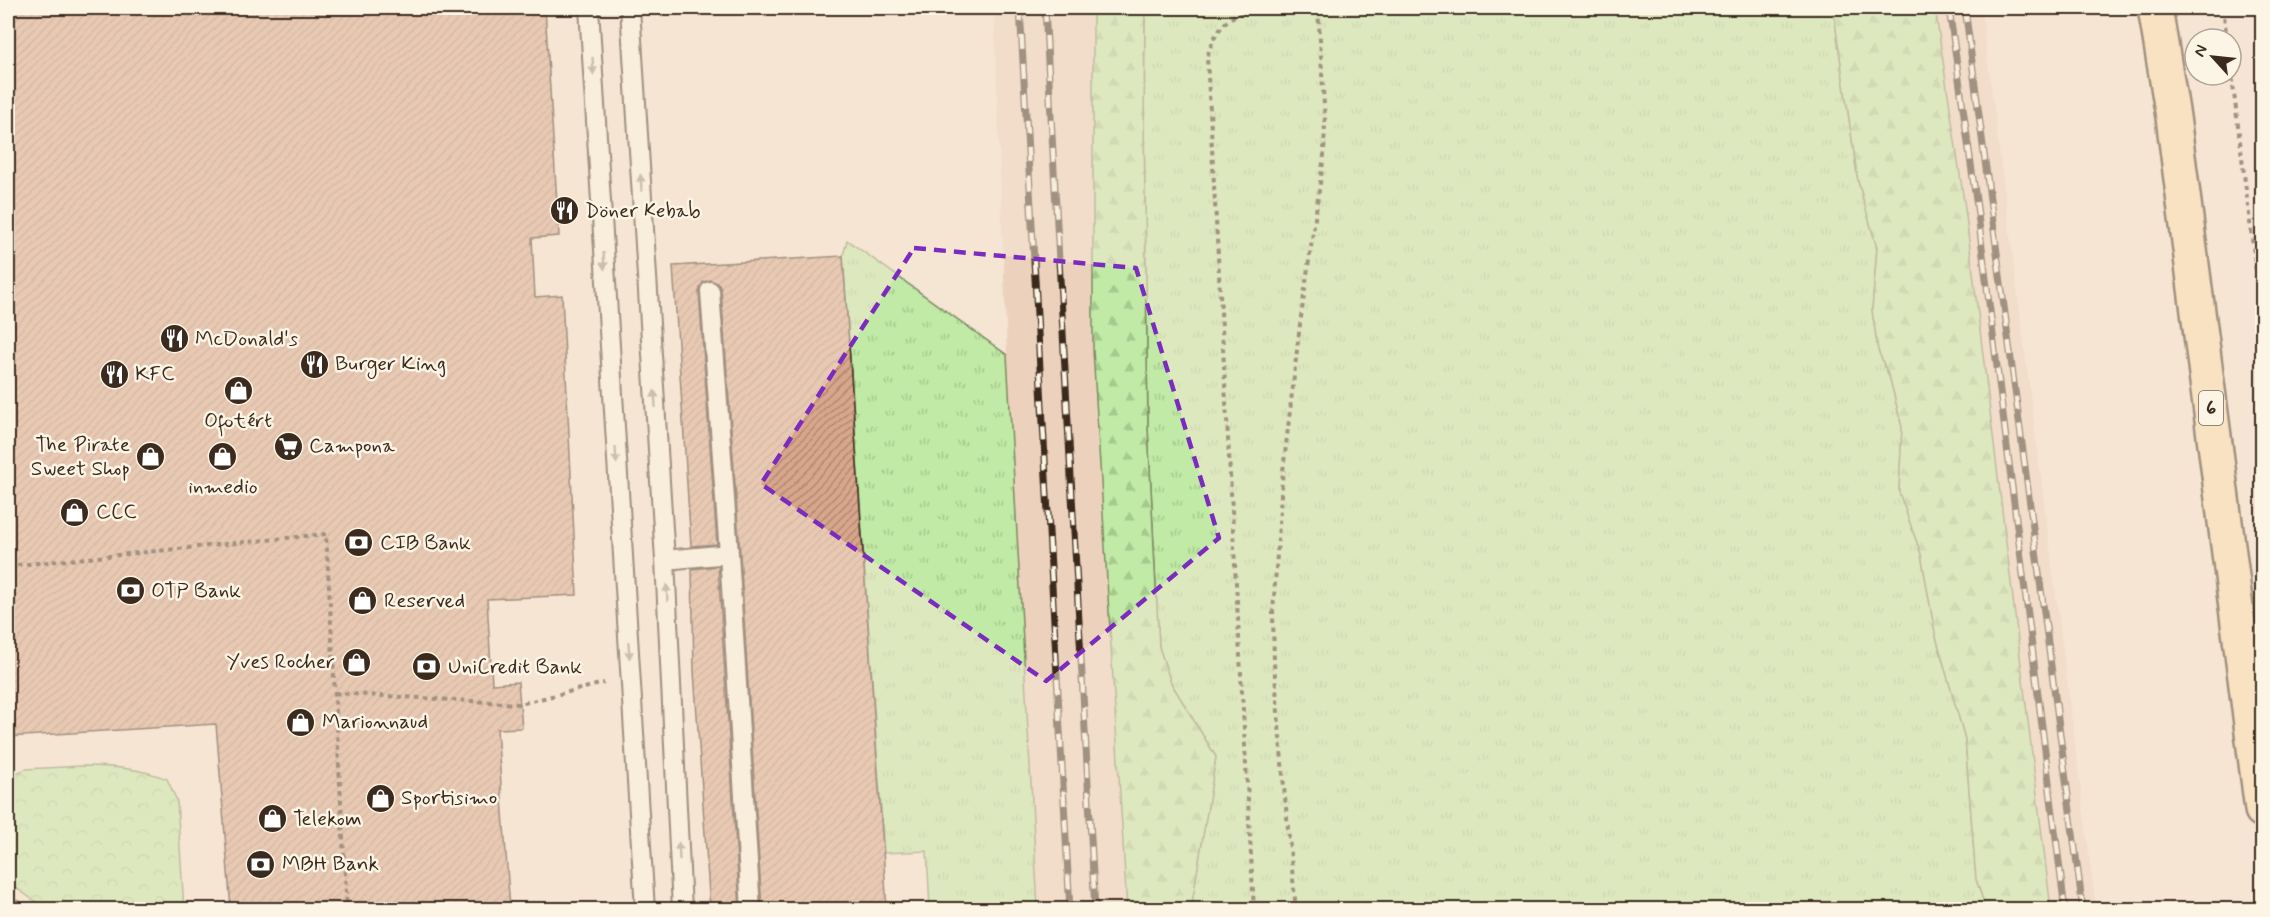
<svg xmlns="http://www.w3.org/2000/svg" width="2270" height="917" font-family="Mynerve,sans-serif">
	<defs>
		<pattern id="grass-tufts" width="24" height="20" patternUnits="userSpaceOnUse" patternTransform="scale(1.5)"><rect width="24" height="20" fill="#c0eaa6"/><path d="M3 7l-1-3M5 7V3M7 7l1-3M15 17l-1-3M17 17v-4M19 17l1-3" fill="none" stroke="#a6c98e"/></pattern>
		<pattern id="forest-firs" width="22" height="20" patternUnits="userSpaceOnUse" patternTransform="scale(1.5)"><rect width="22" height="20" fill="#c0eaa6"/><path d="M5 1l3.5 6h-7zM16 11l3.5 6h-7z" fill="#a6c98e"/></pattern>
		<pattern id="park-crowns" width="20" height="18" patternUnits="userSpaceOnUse" patternTransform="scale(1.5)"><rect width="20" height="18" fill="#c0eaa6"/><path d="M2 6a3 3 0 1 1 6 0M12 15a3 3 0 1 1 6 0" fill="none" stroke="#a6c98e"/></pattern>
		<pattern id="building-hatch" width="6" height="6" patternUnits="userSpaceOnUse" patternTransform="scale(1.5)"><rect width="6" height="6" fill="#d8a68b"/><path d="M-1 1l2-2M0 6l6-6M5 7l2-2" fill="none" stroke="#b08771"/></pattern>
	</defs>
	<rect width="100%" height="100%" fill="#f5e5d3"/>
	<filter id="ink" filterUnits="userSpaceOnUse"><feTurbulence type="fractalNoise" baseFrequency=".0167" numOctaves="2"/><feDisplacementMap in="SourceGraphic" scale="12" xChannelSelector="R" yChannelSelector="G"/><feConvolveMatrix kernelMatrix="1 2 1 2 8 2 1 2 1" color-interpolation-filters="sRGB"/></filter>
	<g filter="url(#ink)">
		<!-- built -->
		<path fill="#ecd2bd" d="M994 8H1093V350L1127 909H1038L1007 355Z
			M1935 8H1981L2096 909H2051L1965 208Z"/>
		<!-- grass -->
		<path fill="url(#grass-tufts)" stroke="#7e8a62" stroke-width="1.5" d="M1145 8H1833L1858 181 1877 248 1872 310 1878 350 1890 379 1902 427 1899 492 1921 554 1935 633 1965 739 1976 879 1986 909H1191L1216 757 1171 683 1159 647 1148 428 1144 125Z
			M847 240 1007 355 1038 909H930L927 851 884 853 843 256Z"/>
		<!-- forest -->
		<path fill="url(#forest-firs)" stroke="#7e8a62" stroke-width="1.5" d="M1093 8H1145L1144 125 1148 428 1159 647 1171 683 1216 757 1191 909H1127L1093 350Z
			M1833 8H1935L1965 208 2051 909H1986L1976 879 1965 739 1935 633 1921 554 1899 492 1902 427 1890 379 1878 350 1872 310 1877 248 1858 181Z"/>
		<!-- park -->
		<path fill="url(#park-crowns)" stroke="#7e8a62" stroke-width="1.5" d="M82 766C111 766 140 768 167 779L177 801 184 909H46L8 882V777L26 769Z"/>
		<!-- building -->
		<path fill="url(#building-hatch)" stroke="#3b2a1e" stroke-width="1.5" d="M8 8H545L559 236 532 238 535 297 562 295 577 595 487 599 492 684 518 682 522 728 497 729 510 909H231L216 724 8 737Z
			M843 256 887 909H762L740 553 721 290 719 284 710 280 703 282 699 292 717 544 691 546 673 266Z
			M718 566 740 909H710L694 671 692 569Z"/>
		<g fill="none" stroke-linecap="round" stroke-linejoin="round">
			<defs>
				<path id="service" d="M589 8 645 910
					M630 8 665 560 682 910
					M710 291 729 554 751 910
					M665 560 729 554"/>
				<path id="primary" d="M2155 8 2173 117 2262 810"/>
			</defs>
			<!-- service casing -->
			<use href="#service" stroke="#3b2a1e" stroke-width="22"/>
			<!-- primary casing -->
			<use href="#primary" stroke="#3b2a1e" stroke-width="38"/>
			<!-- path -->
			<path stroke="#3b2a1e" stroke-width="4" stroke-dasharray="4.5 4.5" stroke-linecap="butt" d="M1251 8C1223 19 1216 30 1207 57L1254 910
				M2223 8 2227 39
				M2231 69 2262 319
				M8 566 326 534 347 910
				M335 693 520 704 604 683
				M8 896 30 910
				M1296 910 1284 787 1274 663 1273 613 1282 480 1300 324 1324 155 1325 121 1318 8"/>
			<!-- service -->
			<use href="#service" stroke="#fcf5e5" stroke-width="18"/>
			<!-- primary -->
			<use href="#primary" stroke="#faddab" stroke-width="33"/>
			<defs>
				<path id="rail" d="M1020 8 1070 910
					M1045 8 1095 910
					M1949 8 1977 207 2065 910
					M1965 8 2083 910"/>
			</defs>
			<!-- rail casing -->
			<use href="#rail" stroke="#3b2a1e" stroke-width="7"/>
			<!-- rail -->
			<use href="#rail" stroke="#fcf5e5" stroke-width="4.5" stroke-dasharray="14" stroke-linecap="butt"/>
		</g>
		<!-- one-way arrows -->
		<defs><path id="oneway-solid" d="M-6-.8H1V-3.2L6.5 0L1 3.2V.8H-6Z" transform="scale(1.5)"/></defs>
		<g fill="#9c9082">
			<use href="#oneway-solid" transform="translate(593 66) rotate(87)"/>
			<use href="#oneway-solid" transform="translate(641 183) rotate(-94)"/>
			<use href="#oneway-solid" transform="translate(604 261) rotate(87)"/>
			<use href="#oneway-solid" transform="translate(655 399) rotate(-94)"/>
			<use href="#oneway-solid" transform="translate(616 455) rotate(86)"/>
			<use href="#oneway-solid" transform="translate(667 593) rotate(-93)"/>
			<use href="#oneway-solid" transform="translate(629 650) rotate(86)"/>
			<use href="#oneway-solid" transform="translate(679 851) rotate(-93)"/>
		</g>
	</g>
	<!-- marked area -->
	<path d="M0 0H2270V917H0ZM914 248 1136 268 1219 538 1046 681 761 484Z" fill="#f5e5d3" fill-opacity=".55" fill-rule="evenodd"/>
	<path fill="none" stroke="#7b2cbf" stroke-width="4.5" stroke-dasharray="12 8" stroke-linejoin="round" d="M914 248 1136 268 1219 538 1046 681 761 484Z"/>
	<!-- icons -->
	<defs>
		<symbol id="restaurant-disc" viewBox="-11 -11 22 22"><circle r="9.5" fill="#3b2a1e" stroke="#fcf5e5"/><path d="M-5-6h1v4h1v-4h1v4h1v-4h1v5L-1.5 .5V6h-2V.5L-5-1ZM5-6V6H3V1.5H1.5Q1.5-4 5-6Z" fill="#fff"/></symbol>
		<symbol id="shop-disc" viewBox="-11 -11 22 22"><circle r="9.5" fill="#3b2a1e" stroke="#fcf5e5"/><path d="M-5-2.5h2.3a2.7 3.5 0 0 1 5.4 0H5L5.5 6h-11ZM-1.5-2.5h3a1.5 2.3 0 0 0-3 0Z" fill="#fff"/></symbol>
		<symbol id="supermarket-disc" viewBox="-11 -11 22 22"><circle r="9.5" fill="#3b2a1e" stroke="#fcf5e5"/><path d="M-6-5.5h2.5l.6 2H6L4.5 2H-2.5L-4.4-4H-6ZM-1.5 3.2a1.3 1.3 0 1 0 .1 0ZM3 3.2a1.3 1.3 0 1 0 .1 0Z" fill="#fff"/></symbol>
		<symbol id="bank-disc" viewBox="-11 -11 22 22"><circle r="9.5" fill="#3b2a1e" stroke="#fcf5e5"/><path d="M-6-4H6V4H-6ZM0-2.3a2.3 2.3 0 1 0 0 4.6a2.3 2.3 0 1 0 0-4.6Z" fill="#fff"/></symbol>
	</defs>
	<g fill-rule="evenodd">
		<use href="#restaurant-disc" x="548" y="194" width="33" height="33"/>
		<use href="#restaurant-disc" x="158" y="322" width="33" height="33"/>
		<use href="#restaurant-disc" x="298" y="348" width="33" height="33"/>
		<use href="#restaurant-disc" x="98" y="358" width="33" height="33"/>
		<use href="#shop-disc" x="222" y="374" width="33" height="33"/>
		<use href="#supermarket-disc" x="272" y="430" width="33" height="33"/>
		<use href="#shop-disc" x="206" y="440" width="33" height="33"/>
		<use href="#shop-disc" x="134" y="440" width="33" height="33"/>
		<use href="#shop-disc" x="58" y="496" width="33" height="33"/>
		<use href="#bank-disc" x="342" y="526" width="33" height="33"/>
		<use href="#bank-disc" x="114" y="574" width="33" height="33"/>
		<use href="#shop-disc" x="346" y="584" width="33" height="33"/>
		<use href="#shop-disc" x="340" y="646" width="33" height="33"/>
		<use href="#bank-disc" x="410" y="650" width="33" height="33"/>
		<use href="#shop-disc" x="284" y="706" width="33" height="33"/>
		<use href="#shop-disc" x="364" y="782" width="33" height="33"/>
		<use href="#shop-disc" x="256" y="802" width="33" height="33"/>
		<use href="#bank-disc" x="244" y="848" width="33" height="33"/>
	</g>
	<g text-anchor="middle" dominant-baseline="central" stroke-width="5" stroke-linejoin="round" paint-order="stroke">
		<!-- shield labels -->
		<rect fill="#fcf5e5" stroke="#75675a" stroke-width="1.5" x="2199" y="391" width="24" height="34" rx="4.5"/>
		<g font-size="20" font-weight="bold" fill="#3b2a1e">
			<text x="2211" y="408">6</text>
		</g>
		<!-- poi labels -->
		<g font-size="21" fill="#3b2a1e" stroke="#fcf5e5" text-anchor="start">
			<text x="585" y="211">Döner Kebab</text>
			<text x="195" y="339">McDonald's</text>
			<text x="335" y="364">Burger King</text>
			<text x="135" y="374">KFC</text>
			<text x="238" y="421" text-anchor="middle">Ofotért</text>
			<text x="130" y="445" text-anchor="end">The Pirate<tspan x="130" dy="24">Sweet Shop</tspan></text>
			<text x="309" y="446">Campona</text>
			<text x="223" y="487" text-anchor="middle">inmedio</text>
			<text x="96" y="512">CCC</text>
			<text x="380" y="543">CIB Bank</text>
			<text x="151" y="591">OTP Bank</text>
			<text x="384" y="601">Reserved</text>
			<text x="335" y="662" text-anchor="end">Yves Rocher</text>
			<text x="448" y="667">UniCredit Bank</text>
			<text x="322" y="722">Marionnaud</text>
			<text x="401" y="798">Sportisimo</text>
			<text x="293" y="819">Telekom</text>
			<text x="282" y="864">MBH Bank</text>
		</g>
	</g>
	<!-- margin -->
	<rect width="2270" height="917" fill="none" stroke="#fcf5e5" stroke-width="30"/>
	<rect x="15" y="15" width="2240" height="887" fill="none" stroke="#3b2a1e" stroke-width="2" filter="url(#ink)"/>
	<!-- north arrow -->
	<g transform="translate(2213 57) rotate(297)"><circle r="28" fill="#fcf5e5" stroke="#afa495" stroke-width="1.5"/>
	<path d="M0-4.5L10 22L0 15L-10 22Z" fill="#3b2a1e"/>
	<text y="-9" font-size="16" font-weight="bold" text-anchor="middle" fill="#3b2a1e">N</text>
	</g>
</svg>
